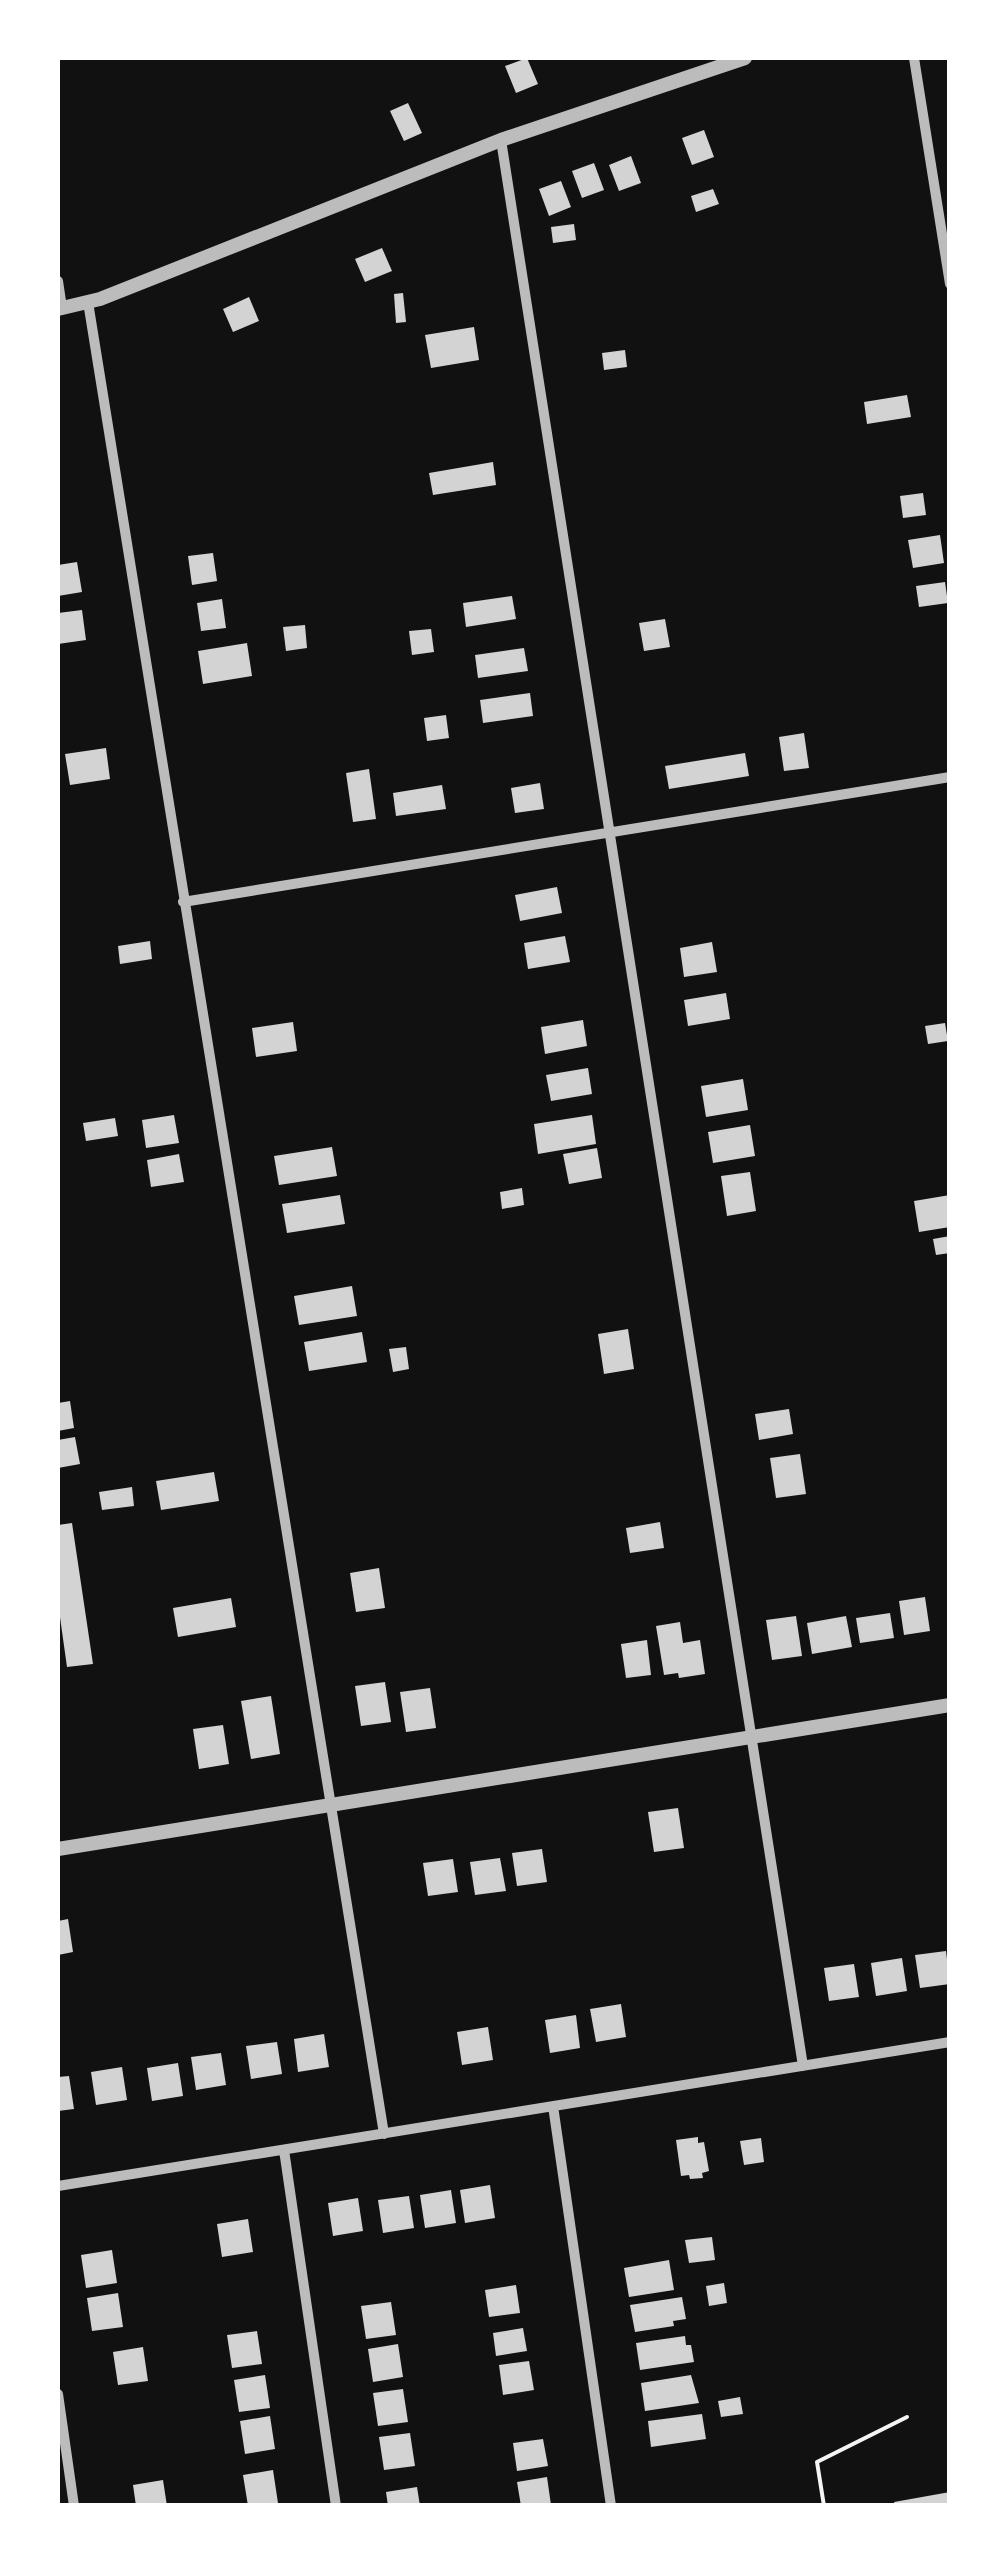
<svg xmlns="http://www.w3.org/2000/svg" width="1007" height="2563" font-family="'PT Sans Narrow',sans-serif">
	<rect width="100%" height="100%" fill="#111"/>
	<!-- building -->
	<path fill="#d3d3d3" d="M527 58 538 84 516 93 505 66Z
		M408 103 422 133 404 141 390 111Z
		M704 130 714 157 692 165 682 138Z
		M631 156 641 183 619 191 609 165Z
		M594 163 604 190 582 198 572 171Z
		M561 181 571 207 549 216 539 189Z
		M713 189 719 204 696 212 691 196Z
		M574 224 576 240 553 243 551 227Z
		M382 248 392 271 365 282 355 259Z
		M403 293 406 322 396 323 394 294Z
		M249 297 259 321 233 332 223 309Z
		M474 327 479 360 431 368 425 335Z
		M625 350 627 367 604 370 602 353Z
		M907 395 911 417 867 424 864 402Z
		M493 462 496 485 433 495 429 473Z
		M923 493 926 515 903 518 900 496Z
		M940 535 944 563 913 568 908 540Z
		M213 553 217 581 192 585 188 556Z
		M77 562 82 592 58 596V565Z
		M945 582 948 603 919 607 916 586Z
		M512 596 516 619 466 627 463 603Z
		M222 599 226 628 201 631 197 603Z
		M82 610 86 640 58 644V613Z
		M665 619 670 647 644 651 639 623Z
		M305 625 307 648 286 651 283 627Z
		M431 629 434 652 412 655 409 631Z
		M247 643 252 676 203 684 198 651Z
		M524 648 528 671 478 678 475 655Z
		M530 693 533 716 483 723 480 700Z
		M446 715 449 738 427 741 424 718Z
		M804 733 809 768 784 771 779 737Z
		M106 748 110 779 70 785 65 754Z
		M745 753 749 776 669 789 665 766Z
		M369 769 376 819 353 822 346 773Z
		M540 783 544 809 515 813 511 788Z
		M442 785 446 809 396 816 393 793Z
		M557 887 562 913 520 921 515 895Z
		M565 936 570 962 528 969 524 943Z
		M150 941 152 959 120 964 118 946Z
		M712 942 717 972 684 977 680 948Z
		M726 993 730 1019 688 1026 684 1000Z
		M583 1020 587 1046 545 1054 541 1027Z
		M293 1022 297 1051 256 1057 252 1028Z
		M945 1023 948 1041 928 1044 925 1026Z
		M588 1068 592 1094 551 1101 546 1075Z
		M743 1079 748 1110 706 1117 701 1086Z
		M174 1115 179 1143 146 1148 142 1120Z
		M592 1115 596 1144 538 1154 534 1124Z
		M115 1118 118 1136 86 1141 83 1123Z
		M750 1125 755 1156 713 1163 708 1132Z
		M332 1147 337 1176 279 1185 274 1156Z
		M597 1148 602 1178 569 1184 563 1154Z
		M179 1154 184 1182 151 1187 147 1160Z
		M750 1172 756 1211 727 1216 721 1176Z
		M522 1188 524 1205 502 1209 500 1192Z
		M340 1195 345 1224 287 1233 282 1204Z
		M950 1195V1227L919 1232 914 1201Z
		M950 1236V1253L936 1255 933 1239Z
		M352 1286 357 1316 299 1325 294 1296Z
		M628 1329 634 1369 604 1374 598 1334Z
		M362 1332 367 1362 309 1371 304 1342Z
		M406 1347 409 1369 393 1372 389 1349Z
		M70 1401 74 1428 58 1431V1403Z
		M789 1409 793 1434 759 1440 755 1414Z
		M75 1437 80 1464 58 1468V1440Z
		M800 1454 806 1494 776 1498 770 1458Z
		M214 1472 219 1501 161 1510 156 1481Z
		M132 1487 134 1506 102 1510 99 1492Z
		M660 1522 664 1548 630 1553 626 1528Z
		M72 1523 93 1664 67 1667 58 1603V1525Z
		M379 1568 385 1608 356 1612 350 1573Z
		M925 1597 930 1631 904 1635 899 1601Z
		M231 1598 236 1627 178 1637 173 1608Z
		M890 1613 894 1638 860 1643 856 1618Z
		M796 1616 802 1656 772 1660 766 1620Z
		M846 1616 852 1647 812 1654 807 1623Z
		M680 1622 683 1643 700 1640 705 1674 679 1678 678 1673 664 1675 656 1626Z
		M647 1640 651 1675 626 1678 621 1644Z
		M385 1682 391 1722 361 1726 355 1686Z
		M430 1688 436 1728 406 1732 400 1692Z
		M271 1696 280 1754 251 1759 241 1701Z
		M223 1725 229 1764 199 1769 193 1729Z
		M678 1808 684 1848 654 1852 648 1812Z
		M542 1849 547 1882 517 1886 512 1853Z
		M500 1858 506 1891 475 1895 470 1862Z
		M453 1859 458 1892 428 1896 423 1863Z
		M68 1919 73 1952 58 1955V1921Z
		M946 1951 950 1984 920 1988 915 1955Z
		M902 1958 907 1991 876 1996 871 1963Z
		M854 1964 859 1997 829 2001 824 1968Z
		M621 2004 626 2037 596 2042 590 2009Z
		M576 2015 580 2048 550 2053 545 2020Z
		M488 2027 493 2060 462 2065 457 2032Z
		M324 2034 329 2067 298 2072 294 2039Z
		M277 2042 282 2074 251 2079 246 2046Z
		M221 2053 226 2085 196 2090 191 2057Z
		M178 2063 183 2096 152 2101 147 2068Z
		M122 2067 127 2100 96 2105 91 2072Z
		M69 2076 74 2109 58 2111V2077Z
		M698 2137V2143L704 2142 709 2171 702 2173 703 2178 690 2179 689 2175 681 2176 676 2140Z
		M761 2138 764 2162 744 2165 740 2141Z
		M490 2185 495 2218 465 2223 460 2190Z
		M451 2190 456 2223 425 2228 420 2195Z
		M409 2196 414 2228 383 2233 378 2200Z
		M358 2198 363 2231 333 2236 328 2203Z
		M248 2219 253 2252 222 2257 217 2224Z
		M712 2237 715 2260 689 2263 685 2240Z
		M112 2250 117 2283 86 2288 81 2255Z
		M669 2260 674 2290 629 2297 624 2268Z
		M724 2283 727 2303 709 2306 706 2286Z
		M516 2285 520 2313 489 2317 485 2290Z
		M118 2293 123 2327 92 2331 87 2298Z
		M682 2297 686 2319 673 2321 674 2326 635 2332 630 2305Z
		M391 2302 396 2335 366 2339 361 2306Z
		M523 2328 527 2351 496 2356 493 2333Z
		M257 2331 262 2364 232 2368 227 2335Z
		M685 2336 686 2345H691L694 2362 640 2370 636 2343Z
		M398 2344 403 2377 373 2382 368 2349Z
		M143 2347 148 2381 118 2385 113 2352Z
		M529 2361 534 2390 503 2395 499 2365Z
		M265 2375 270 2408 239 2412 234 2380Z
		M691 2375 699 2403 645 2411 641 2383Z
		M403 2389 408 2422 378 2426 373 2393Z
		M740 2397 743 2414 721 2417 718 2401Z
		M702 2414 706 2439 651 2447 648 2421Z
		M270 2416 275 2449 245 2454 240 2421Z
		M410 2433 415 2466 384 2470 379 2437Z
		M543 2439 548 2466 517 2471 513 2443Z
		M273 2470 278 2503 248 2506 243 2475Z
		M547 2477 551 2505 521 2506 517 2482Z
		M163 2480 167 2506H136L133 2485Z
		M417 2487 420 2506H388L386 2492Z
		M950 2492V2506H895L894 2502Z"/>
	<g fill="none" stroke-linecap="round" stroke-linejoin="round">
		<!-- path -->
		<path stroke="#f5f5f5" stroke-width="4" d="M824 2506 817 2462 907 2417"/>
		<!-- minor -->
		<path stroke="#bcbcbc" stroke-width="10" d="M914 58 950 284
			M501 140 803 2066
			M58 281 62 308
			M88 302 384 2134
			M183 902 950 777
			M553 2106 611 2506
			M284 2150 336 2506
			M58 2186 950 2042
			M58 2394 74 2506"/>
		<!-- tertiary -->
		<path stroke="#bcbcbc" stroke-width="14" d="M58 309 100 299 501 140 745 58
			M58 1849 950 1705"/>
	</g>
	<!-- border -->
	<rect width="1007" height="2563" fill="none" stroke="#ffffff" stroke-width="120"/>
</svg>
